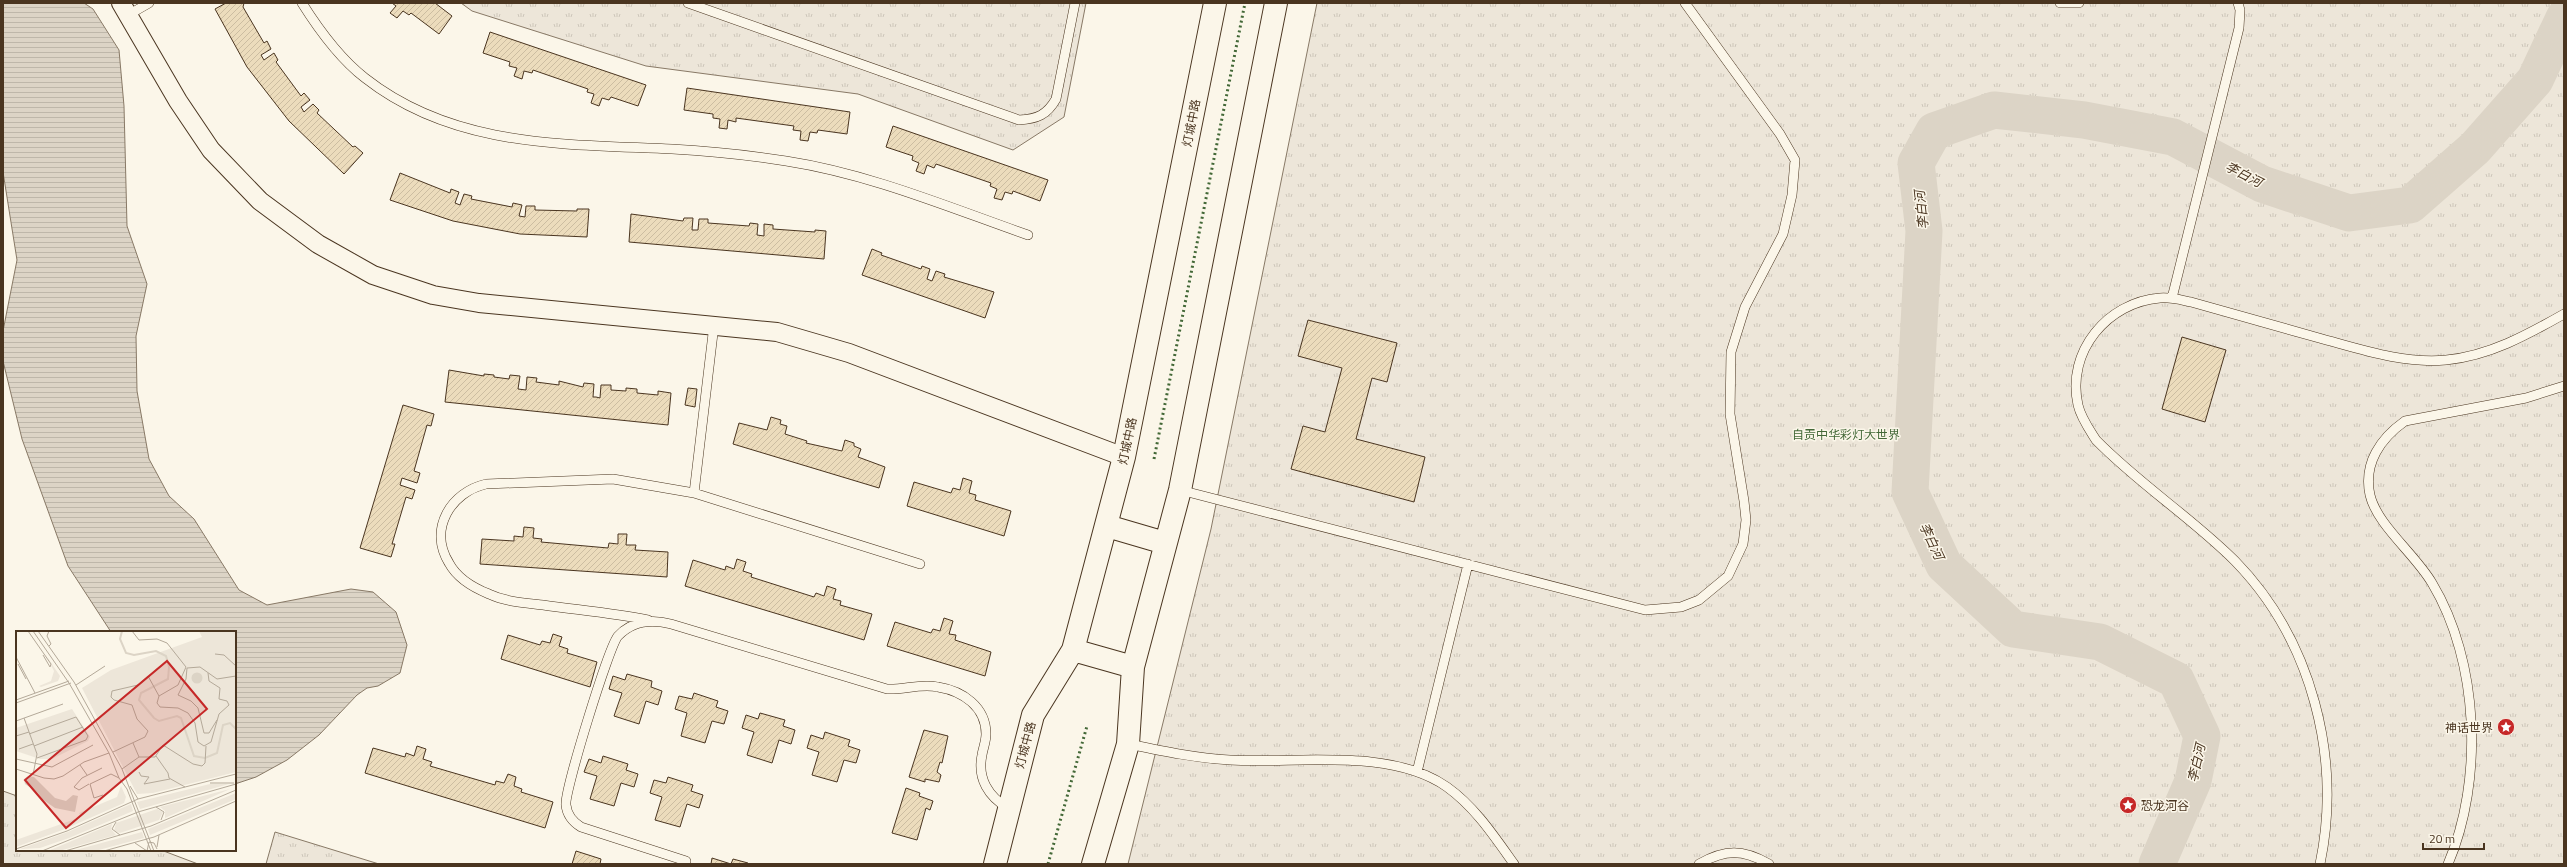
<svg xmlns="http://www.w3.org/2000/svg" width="2567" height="867" font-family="'Titillium Web','Noto Sans SC',sans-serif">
	<defs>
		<pattern id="grass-tufts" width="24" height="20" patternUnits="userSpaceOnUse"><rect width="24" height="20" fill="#ede6d9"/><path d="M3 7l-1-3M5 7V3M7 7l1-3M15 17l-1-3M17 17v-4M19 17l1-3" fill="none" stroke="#cdc6ba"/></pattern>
		<pattern id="water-rules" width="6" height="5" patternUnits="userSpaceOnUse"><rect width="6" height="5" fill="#dcd4c6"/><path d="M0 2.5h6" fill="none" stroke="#beb7aa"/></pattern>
		<pattern id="building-hatch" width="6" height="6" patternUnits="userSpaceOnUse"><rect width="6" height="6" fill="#ecdcbc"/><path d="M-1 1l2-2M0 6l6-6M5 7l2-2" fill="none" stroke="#ccbda1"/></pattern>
	</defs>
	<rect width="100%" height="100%" fill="#fbf6e9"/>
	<!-- grass -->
	<path fill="url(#grass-tufts)" stroke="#887966" d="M461 3H1086L1064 117 1013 150 858 94 646 66 472 11Z
		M1317 3H2564V864H1128L1211 529Z
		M3 791 17 796V850H161L198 864H3Z
		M275 832 379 864H266Z"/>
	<!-- water -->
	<path fill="url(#water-rules)" stroke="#887966" d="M3 3H84L93 9 119 50 124 106 127 226 147 284 136 336 137 391 149 459 169 496 194 519 239 590 267 605 351 589 373 592 396 612 407 645 400 673 378 686 367 688 357 695 319 735 287 760 256 777 235 784V632H111L68 566 22 439 3 361V331L17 260 3 172Z"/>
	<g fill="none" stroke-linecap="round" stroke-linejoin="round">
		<!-- river -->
		<path stroke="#dcd4c6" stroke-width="37" d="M2157 864 2193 781 2202 736 2176 680 2100 642 2013 629 1944 565 1910 492 1924 231 1916 163 1934 131 1994 110 2084 120 2173 137 2262 184 2349 213 2410 205 2475 148 2535 80 2564 18"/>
	</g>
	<!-- building -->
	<path fill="url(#building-hatch)" stroke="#4a3520" d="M226 3H244L243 7 264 43 267 41 271 49 261 55 264 60 274 53 278 60 276 62 301 96 304 93 310 100 301 107 304 112 313 104 319 110 317 113 353 147 355 146 363 153 344 174 289 121 247 67 215 9Z
		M392 3H435L452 16 439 34 411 13 409 15 403 11 397 18 390 13 396 6Z
		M490 32 646 85 638 106 611 97 609 100 602 98 599 106 591 103 594 94 587 92 588 89 533 70 532 73 524 71 522 79 514 76 517 68 509 66 510 62 483 53Z
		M687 88 850 112 847 134 818 130 817 133 810 132 808 141 800 140 801 131 793 130 794 126 736 118V122L728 120 727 129 719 128 720 119 713 118V114L684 110Z
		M893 126 1048 180 1040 201 1013 191 1012 194 1005 192 1002 200 994 198 997 189 990 186 991 183 936 164 934 168 927 165 924 174 916 171 919 163 912 160 913 156 886 147Z
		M400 173 450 193 451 189 459 192 455 203 460 205 464 194 472 196 471 199 512 207 513 203 522 205 519 216 525 217 526 206H535V210L577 211V209H589L587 237 520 234 453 221 390 200Z
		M631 214 683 221 684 218H693L692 230H698L699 219H708V223L749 226 750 223 758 224 757 235 764 236V224L773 225V229L815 232V230L826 231 824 259 629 242Z
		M872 249 882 253 881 255 921 269 922 266 930 269 927 279 932 281 936 271 945 274 944 277 994 292 985 318 862 275Z
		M1308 320 1397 343 1387 382 1372 378 1356 439 1425 457 1414 502 1291 469 1303 426 1325 432 1342 368 1298 356Z
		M2182 337 2226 350 2205 422 2162 409Z
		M449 370 484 376V374L494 375V377L509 379 510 375 520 376 518 389 526 390 527 377 537 378 536 382 559 385V381L583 387 584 383 594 384 593 397H596L600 398 601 385H611V390L626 391V388L637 389V393L658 395V391L671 393 668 425 445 402Z
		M688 388 697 389 695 407 685 405Z
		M403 405 434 414 431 426 427 425 414 471 420 473 417 483 402 478 400 485 415 490 412 499 406 497 392 544H395L391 557 360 548Z
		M771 417 781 420 780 424 787 426 785 434 807 441 806 443 842 451 845 440 854 443V446L861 449 858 457 885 467 879 488 733 444 739 423 767 430Z
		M963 478 972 481 969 493 976 495 975 500 1011 511 1004 536 907 506 914 482 951 493 953 488 960 490Z
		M524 527 534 528 533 538 542 539 541 542 608 548 609 543 618 544V534H627L626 545H636L635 550 668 552 667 577 480 564 482 539 514 541V536L523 537Z
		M737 559 746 562 743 571 752 574 751 577 814 597 816 593 824 596 827 586 836 589 833 599 841 601 840 605 872 614 864 640 685 586 693 560 725 570 726 566 734 569Z
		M944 618 953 621 949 634 956 635 955 640 991 652 985 676 887 646 895 622 931 633 933 629 940 631Z
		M553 634 562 637 559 646 568 649 567 653 597 662 590 687 501 659 508 635 540 645 542 641 550 643Z
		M627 674 652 681 651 687 662 691 658 705 646 701 639 724 614 716 622 693 609 689 613 676 625 680Z
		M694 693 718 701 716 707 728 711 724 724 712 721 705 743 681 736 687 713 675 709 679 696 692 699Z
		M760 713 785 720 783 726 795 730 791 744 779 740 772 763 747 755 754 732 742 728 746 715 758 719Z
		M924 730 948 736 942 763 940 762 937 772 941 775 939 782 925 779V782L909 777Z
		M825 732 850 740 848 746 860 750 856 763 844 760 837 782 812 775 819 752 807 748 811 735 823 739Z
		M417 746 426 749 423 759 432 762 430 766 495 785 496 781 504 783 508 774 516 777 514 786 522 789 521 792 553 802 545 828 365 773 373 748 405 757 406 753 414 756Z
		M603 756 628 764 626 770 638 774 634 787 621 783 614 806 590 799 597 776 584 772 589 759 601 763Z
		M668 777 693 785 691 791 703 795 699 808 687 804 680 827 655 820 662 797 650 793 654 780 666 783Z
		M906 788 920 793 919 796 933 801 930 810 926 808 917 840 892 833Z
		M576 851 601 859 600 864H572Z
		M712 858 731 864 733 859 748 863 747 864H711Z"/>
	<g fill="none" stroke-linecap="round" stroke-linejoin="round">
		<defs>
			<path id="lane" d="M302 3C319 30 339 58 365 78 454 148 565 144 672 149 710 151 748 155 786 161 870 174 948 207 1028 235
				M688 3 1019 120C1037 119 1047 115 1056 99L1075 3
				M2060 3H2079
				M128 15 149 3
				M2172 298 2239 28 2240 10 2238 3
				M1180 490 1645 610 1681 607 1699 600 1728 576 1743 544 1746 520 1744 501 1730 414 1731 352 1745 307 1783 234 1792 195 1795 160 1780 134 1685 3
				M694 493 714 325
				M648 620C613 613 578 610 543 605 525 603 506 602 489 594 474 588 457 578 449 563 428 529 451 492 486 484L613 479 694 493 920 564
				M1128 744C1162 751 1195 758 1230 760 1296 764 1390 747 1447 787 1475 807 1494 836 1514 864
				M1417 772 1468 564
				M686 861 581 827C573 822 567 815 566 805 564 792 609 646 618 636 632 621 652 619 671 624L887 689C904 690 921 683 938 687 963 691 986 707 986 734 986 742 983 748 982 755 977 779 989 797 1008 808
				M1699 864C1725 849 1743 849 1769 864
				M2320 864C2342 758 2312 640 2235 561 2192 518 2139 484 2096 440 2089 429 2081 418 2078 405 2066 351 2108 302 2160 298 2171 297 2181 300 2191 302 2233 314 2276 326 2319 338 2360 349 2403 364 2446 360 2489 356 2527 335 2564 314
				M2448 864C2484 780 2479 661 2432 583 2415 554 2377 525 2370 495 2363 463 2381 438 2405 421L2526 398 2564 386"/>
			<path id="street" d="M121 3 178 101 211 150 260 201 318 244 373 275 433 295 479 303 777 332 849 353 1124 457"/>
			<path id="secondary" d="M1107 526 1165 543
				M1073 650 1133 667
				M995 864 1033 715 1073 650 1124 457 1215 3
				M1093 864 1128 744 1133 667 1180 490 1276 3"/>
		</defs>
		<!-- lane casing -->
		<use href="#lane" stroke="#4a3520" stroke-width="10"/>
		<!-- street casing -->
		<use href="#street" stroke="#4a3520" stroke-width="20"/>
		<!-- secondary casing -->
		<use href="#secondary" stroke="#4a3520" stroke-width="24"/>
		<!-- lane -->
		<use href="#lane" stroke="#fbf6e9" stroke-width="9"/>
		<!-- street -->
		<use href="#street" stroke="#fbf6e9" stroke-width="18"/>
		<!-- secondary -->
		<use href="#secondary" stroke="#fbf6e9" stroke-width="22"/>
		<!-- hedge -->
		<path stroke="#436837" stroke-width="3" stroke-dasharray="2 3" stroke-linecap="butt" d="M1154 459 1245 3
			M1048 864 1087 726"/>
	</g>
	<!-- icons -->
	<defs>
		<symbol id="sight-disc" viewBox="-11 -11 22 22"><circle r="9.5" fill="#c62828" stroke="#fbf6e9"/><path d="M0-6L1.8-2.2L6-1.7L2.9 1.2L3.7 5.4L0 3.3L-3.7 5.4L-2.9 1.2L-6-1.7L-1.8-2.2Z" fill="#fff"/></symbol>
	</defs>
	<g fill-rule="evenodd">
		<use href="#sight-disc" x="2496" y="717" width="20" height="20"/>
		<use href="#sight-disc" x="2118" y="795" width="20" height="20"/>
	</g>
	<g text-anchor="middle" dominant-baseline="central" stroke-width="3" stroke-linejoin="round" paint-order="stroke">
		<!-- street labels -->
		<g font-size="12" fill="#4a3520" stroke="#fbf6e9">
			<text transform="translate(1191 123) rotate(-79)">灯城中路</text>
			<text transform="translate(1127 441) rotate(-78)">灯城中路</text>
			<text transform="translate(1025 745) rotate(-75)">灯城中路</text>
		</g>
		<!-- park labels -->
		<g font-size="12" fill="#436837" stroke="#fbf6e9">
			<text x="1846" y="434">自贡中华彩灯大世界</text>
		</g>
		<!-- poi labels -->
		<g font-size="12" fill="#4a3520" stroke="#fbf6e9" text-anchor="end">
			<text x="2493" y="727">神话世界</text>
			<text x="2141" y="805" text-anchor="start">恐龙河谷</text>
		</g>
		<!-- water labels -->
		<g font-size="13" font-style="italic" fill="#4a3520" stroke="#fbf6e9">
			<text transform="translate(2244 174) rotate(27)">李白河</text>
			<text transform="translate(1921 210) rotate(-96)">李白河</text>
			<text transform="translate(1932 541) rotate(65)">李白河</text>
			<text transform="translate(2196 763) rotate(-77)">李白河</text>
		</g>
	</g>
	<!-- overview -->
	<g transform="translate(16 631)">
		<rect width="220" height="220" fill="#fbf6e9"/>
		<path d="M183 0H220V141L137 162 121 163 66 57 95 39 186 6ZM29 23 44 45 42 50 25 56 23 55 35 50 38 40ZM56 78 74 106 72 110 36 128H24L0 120V97ZM194 153H213L124 178 121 171ZM105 155 110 166 108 172 49 198 0 216V209L65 186 63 182 101 166ZM214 158 149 187V180L144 176ZM220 162V168L134 204 132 198ZM115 173 117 180 53 207 24 217 4 218 52 201ZM141 178 147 181 143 189 104 202 98 200 100 192ZM96 193 95 198 100 204 43 220H32ZM126 201 128 207 120 209 79 220H56Z" fill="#ede6d9"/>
		<path d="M175.5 47a5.5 5.5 0 1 1 11 0a5.5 5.5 0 1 1-11 0ZM12 145 18 146 39 167 50 170 57 164 62 165 59 181 39 177 26 168 22 162 9 153 8 148Z" fill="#dcd4c6"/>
		<path fill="none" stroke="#dcd4c6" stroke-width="2" d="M106 0 104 8 110 22 118 24 140 20 150 25 153 36 152 48 125 62 123 69 138 87 143 90 161 85 165 87 178 125 189 127 201 122 207 94 214 92 220 98"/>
		<path fill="none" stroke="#b4a999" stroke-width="1" d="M12 0 35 33 34 36 27 24M17 0 53 52 93 122 103 147 111 158 135 220M22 0 58 51 106 138 138 220M116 0 123 9 141 8 151 12 170 36 162 54 143 65 141 72 144 76 162 77 172 82 179 92 182 111 188 115 195 111 203 83 213 74 211 70 203 68 204 57 193 50 192 42M33 15 35 13 31 5 33 0M199 23 208 24 220 35M0 26 19 62M2 33 10 48M171 37 170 48 162 64 175 70 182 77 188 102H193L201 89M171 37 184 36 201 48 220 45M60 54 89 35M0 69 53 50M0 72 55 52M8 87 21 123 17 144M0 90 47 73M13 103 60 86 72 105 70 109 21 127M0 105 13 101M117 112 123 126M18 115 67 96M3 118 17 113M97 121 129 106 132 100 121 88 116 74 98 69 95 66 96 60 122 54 132 45 143 65M140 125 152 142 153 147 169 156M0 128 36 136 77 114M64 134 71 144M0 138 28 147 38 148 47 145 68 131 93 122M106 138 123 126H139L147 114 177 133 186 135 189 132 190 115M123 141 125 145 133 146 128 153 154 148M194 152H218M73 153 63 159 58 156 66 147 86 137M114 155 122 168M87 164 78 167 74 153 95 143 103 147M140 176 148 181 145 189M100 191 96 198 104 204M119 212 131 220M141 216 143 204M0 218 51 200 122 168 220 143M26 220 122 181 220 153M49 220 135 195 220 159M88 220 138 206 220 170M131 220 133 211 138 212 141 218"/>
		<path fill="#c62828" fill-opacity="0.15" stroke="#c62828" stroke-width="2" d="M151 30 191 78 50 197 9 149Z"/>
		<rect width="220" height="220" fill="none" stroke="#4a3520" stroke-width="2"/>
	</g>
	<!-- border -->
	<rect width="2567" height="867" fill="none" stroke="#4a3520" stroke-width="8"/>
	<!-- scale -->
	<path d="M2423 843v6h61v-6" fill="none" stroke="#4a3520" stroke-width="2"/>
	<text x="2429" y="843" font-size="12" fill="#4a3520" stroke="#fbf6e9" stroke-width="3" paint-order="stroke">20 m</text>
</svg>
